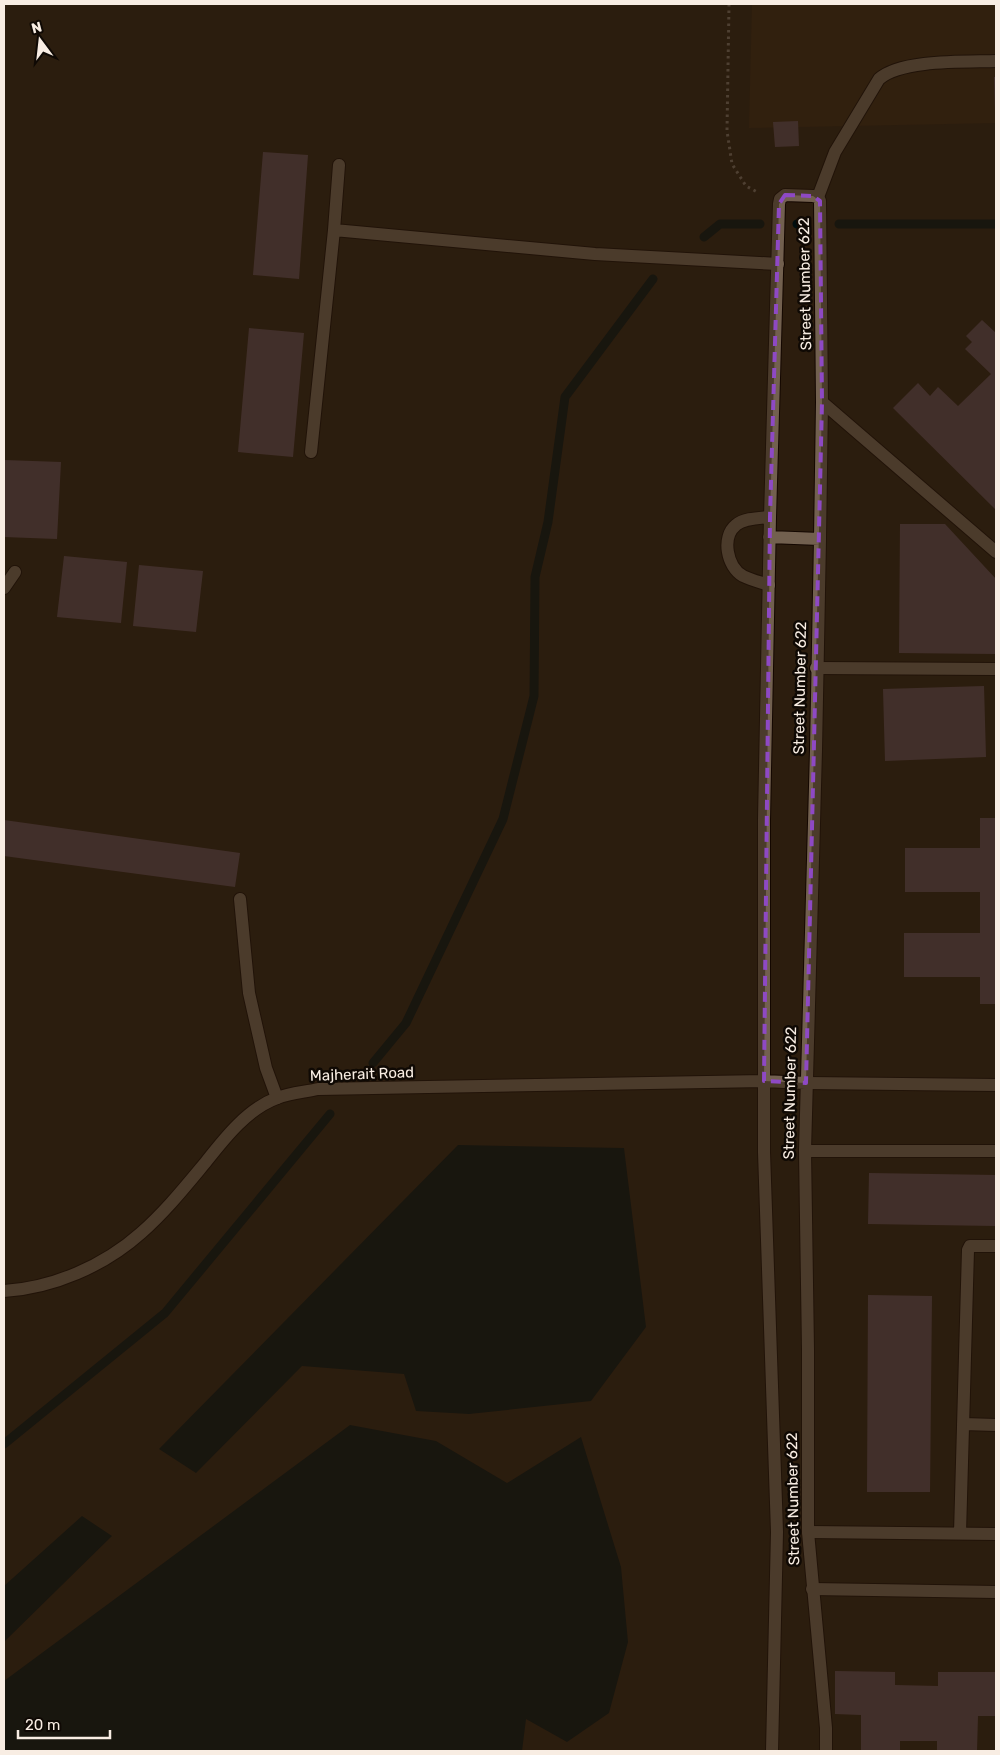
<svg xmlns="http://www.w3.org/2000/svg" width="1000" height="1755" font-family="Rubik,sans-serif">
	<rect width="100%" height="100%" fill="#2c1d0e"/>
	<!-- built -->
	<path fill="#38240f" d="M752 4H996V123L749 128Z"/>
	<!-- water -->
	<path fill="#000e0f" d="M458 1145 624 1148 646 1327 591 1401 469 1414 416 1411 404 1374 302 1366 196 1473 159 1449Z
		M350 1425 436 1441 507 1483 581 1437 621 1567 628 1642 609 1713 567 1742 526 1719 522 1751H4V1681Z
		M82 1516 112 1536 4 1642V1586Z"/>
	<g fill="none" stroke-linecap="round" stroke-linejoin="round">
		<!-- stream -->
		<path stroke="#000e0f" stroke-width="9" d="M797 224H802
			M839 224H996
			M704 237 720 224H760
			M373 1063 406 1023 503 819 534 696 535 577 548 522 565 397 653 279
			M4 1444 165 1313 330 1114"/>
	</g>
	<!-- building -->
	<path fill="#5c454d" d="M994 77H996V112H995Z
		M798 121 799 146 775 147 773 122Z
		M263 152 308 155 299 279 253 275Z
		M982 320 996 333V510L893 408 918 383 930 396 938 387 958 406 991 374 965 349 972 342 966 336Z
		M249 328 304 333 293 457 238 452Z
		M4 460 61 462 57 539 4 537Z
		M900 524H945L996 579V654L899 653Z
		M64 556 127 562 121 623 57 617Z
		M139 565 203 571 196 632 133 626Z
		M984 686 986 757 885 761 883 689Z
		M980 818H996V1004H980V977H904V933H980V892H905V848H980Z
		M4 820 240 853 235 887 4 856Z
		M869 1173 996 1175V1226L868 1224Z
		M868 1295 932 1296 930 1492H867Z
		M835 1671 895 1672V1685L938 1686V1672H996V1716H978L977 1751H937V1741H900V1751H861V1715L835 1714Z"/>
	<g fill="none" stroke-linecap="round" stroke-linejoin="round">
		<defs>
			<path id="service" d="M818 197 835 152 879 79C901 59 967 62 996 61
				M822 402 996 552
				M769 585C760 582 751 580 743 576 727 567 721 537 736 525 744 518 759 518 770 517
				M816 668 996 669
				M240 899 249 993 266 1068 277 1098
				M806 1083 996 1085
				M805 1151H996
				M963 1424 996 1425
				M808 1532 996 1534
				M960 1533 968 1250 970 1246H996
				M812 1589 996 1592"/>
			<path id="minor" d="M334 230 339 165
				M311 452 334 230 595 254 778 264
				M4 588 15 572"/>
			<path id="tertiary" d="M769 537 820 539
				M4 1291C53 1288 104 1266 141 1233 165 1212 185 1187 205 1163 224 1139 247 1109 277 1098 290 1093 305 1092 318 1089L764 1081 806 1083
				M772 1751 777 1532 764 1152V820L770 517 779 204 780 199 785 195 813 196 818 197 820 201 822 402 820 539 816 750 805 1151 808 1350V1532L826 1728V1751"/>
		</defs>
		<!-- service casing -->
		<use href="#service" stroke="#140700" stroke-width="14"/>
		<!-- minor casing -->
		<use href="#minor" stroke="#140700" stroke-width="14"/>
		<!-- tertiary casing -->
		<use href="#tertiary" stroke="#140700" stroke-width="14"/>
		<!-- path -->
		<path stroke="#786a5d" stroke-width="3" stroke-dasharray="2.5 4" stroke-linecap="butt" d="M729 4 727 131 732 164 746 186 759 193"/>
		<!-- service -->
		<use href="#service" stroke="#72604f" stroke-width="12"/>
		<!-- minor -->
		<use href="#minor" stroke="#72604f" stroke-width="12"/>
		<!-- tertiary -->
		<use href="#tertiary" stroke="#72604f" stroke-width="12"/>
	</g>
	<!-- marked area -->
	<path d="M0 0H1000V1755H0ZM785 195 813 196 820 201 822 402 806 1083 764 1081 770 517 779 204Z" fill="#2c1d0e" fill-opacity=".55" fill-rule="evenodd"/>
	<path fill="none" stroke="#8e49c4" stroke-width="4" stroke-dasharray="10 6" stroke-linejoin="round" d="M785 195 813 196 820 201 822 402 806 1083 764 1081 770 517 779 204Z"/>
	<g text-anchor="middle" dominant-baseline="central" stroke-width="5" stroke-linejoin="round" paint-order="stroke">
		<!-- street labels -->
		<g font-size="15" fill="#f8ede3" stroke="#0f0904">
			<text transform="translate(805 284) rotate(-91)">Street Number 622</text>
			<text transform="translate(800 688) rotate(-89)">Street Number 622</text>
			<text transform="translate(362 1074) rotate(-2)">Majherait Road</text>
			<text transform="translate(790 1093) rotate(-89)">Street Number 622</text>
			<text transform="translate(793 1499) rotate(-91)">Street Number 622</text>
		</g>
	</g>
	<!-- border -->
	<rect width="1000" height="1755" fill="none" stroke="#f8ede3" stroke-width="10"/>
	<!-- north arrow -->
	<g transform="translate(40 40) rotate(345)" stroke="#0f0904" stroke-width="4" paint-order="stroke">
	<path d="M0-4L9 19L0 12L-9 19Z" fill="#f8ede3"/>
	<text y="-8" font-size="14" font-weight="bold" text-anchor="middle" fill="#f8ede3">N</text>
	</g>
	<!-- scale -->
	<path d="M18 1730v8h92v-8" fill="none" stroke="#f8ede3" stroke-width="2.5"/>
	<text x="25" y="1730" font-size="15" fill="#f8ede3" stroke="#0f0904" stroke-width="4" paint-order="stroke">20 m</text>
</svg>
